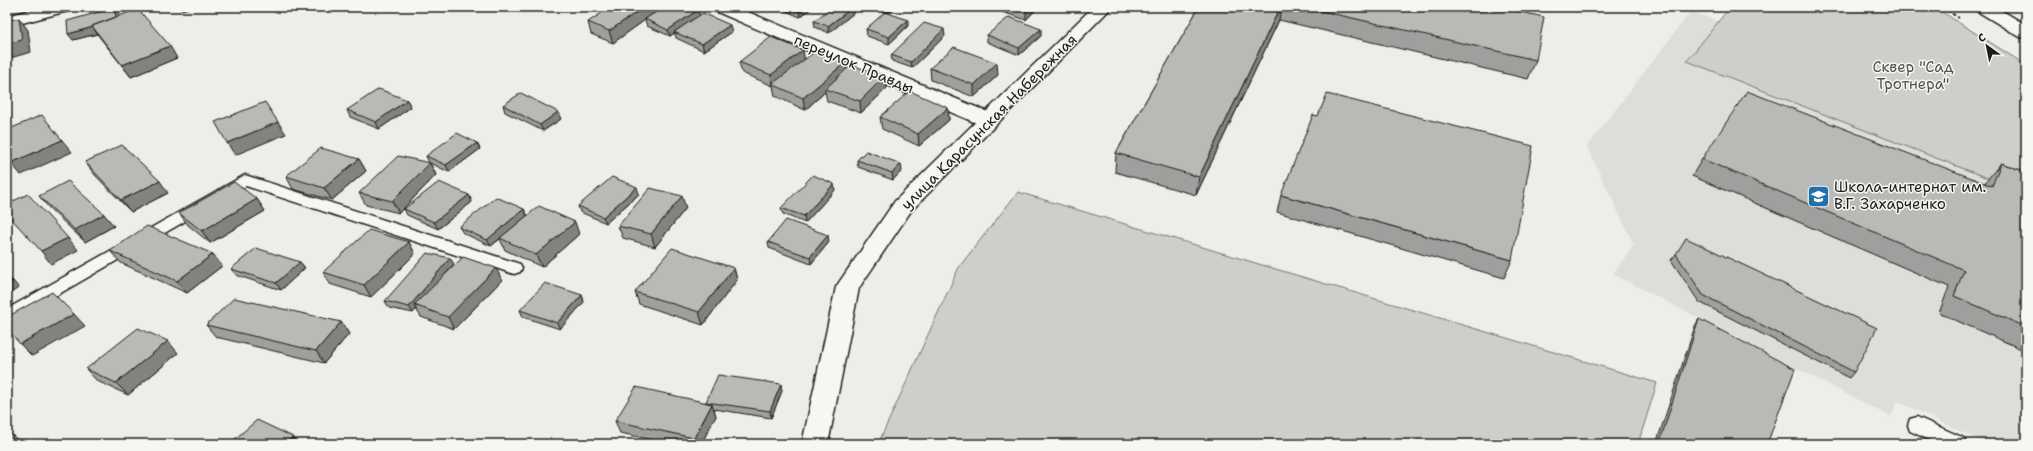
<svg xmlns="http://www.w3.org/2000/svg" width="2033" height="451" font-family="'Shantell Sans',sans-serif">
	<rect width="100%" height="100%" fill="#edede9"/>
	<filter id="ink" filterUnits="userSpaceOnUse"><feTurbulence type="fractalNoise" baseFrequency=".025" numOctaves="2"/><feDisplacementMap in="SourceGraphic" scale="8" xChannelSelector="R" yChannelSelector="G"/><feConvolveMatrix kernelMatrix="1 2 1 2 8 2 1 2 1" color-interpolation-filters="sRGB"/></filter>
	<g filter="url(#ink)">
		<!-- built -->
		<path fill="#ddddda" d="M1691 11 2026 142V444H1987L1897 401 1891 417 1613 274 1634 245 1587 147Z"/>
		<!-- green -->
		<path fill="#cececb" stroke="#757574" d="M1730 7H1934L2026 65V193L1687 61Z
			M1018 192 1657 383 1638 444H878L959 267Z"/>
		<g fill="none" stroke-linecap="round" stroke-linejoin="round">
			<defs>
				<path id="lane" d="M245 175 520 264 522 268 520 272 514 274 246 186 7 324V309Z
					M1917 417 1964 438 1967 444H1938L1910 431 1908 425 1910 419Z"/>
				<path id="street" d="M712 7H736L995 115 998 120 995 125 988 126 981 125 715 11Z"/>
				<path id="secondary" d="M42 7H71L68 11 7 27V16Z
					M1093 7H1112L911 211 859 288 828 444H802L836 287 840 281 895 201Z
					M1974 7H1996L2026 25V38L2020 37 1977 11Z"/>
			</defs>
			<!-- lane casing -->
			<use href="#lane" stroke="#1c1c1c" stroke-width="3"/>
			<!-- street casing -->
			<use href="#street" stroke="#1c1c1c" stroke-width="3"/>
			<!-- secondary casing -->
			<use href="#secondary" stroke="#1c1c1c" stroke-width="3"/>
			<!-- path -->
			<path stroke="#1c1c1c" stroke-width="2" stroke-dasharray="3.5 2.5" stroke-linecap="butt" d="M1942 7 1959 18"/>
			<!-- lane -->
			<use href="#lane" fill="#f6f6f2" fill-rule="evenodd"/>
			<!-- street -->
			<use href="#street" fill="#f6f6f2" fill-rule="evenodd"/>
			<!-- secondary -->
			<use href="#secondary" fill="#f6f6f2" fill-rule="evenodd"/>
		</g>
		<!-- wall -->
		<path fill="#9f9f9d" stroke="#1c1c1c" d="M745 7H754L750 9Z
			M780 7H813L800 17 781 9Z
			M872 7H897L888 13 908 26 889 44 867 36 866 29 885 13Z
			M987 7H1038L1026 20Z
			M1199 7H1498L1536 60 1528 79 1279 20 1196 195 1115 172 1116 153Z
			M855 12 829 33 815 27 814 21Z
			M119 14V16L177 58 131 77 97 34 73 40Z
			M699 15 732 32 704 51 676 38 675 33 670 36 647 26 645 20 613 43 591 34 588 22Z
			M987 35 1041 36 1019 55 987 42Z
			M945 36 912 68 892 61 891 55Z
			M805 59 846 62 847 69 885 76 887 88 861 113 827 101 825 92 805 110 775 96 773 86 742 73 739 62Z
			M930 68 998 75 974 97 931 80Z
			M407 100 411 107 379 129 350 117 347 110Z
			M503 105 561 119 543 131 505 112Z
			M948 108 949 120 919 146 882 129 880 117Z
			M477 143 480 149 449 172 430 163 436 175 399 213 366 205 359 193 429 163 426 156Z
			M359 159 366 171 332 200 293 189 286 176Z
			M1702 159 1985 183 1987 180 2001 163 2026 172V351L1939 313 1949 287 1692 176Z
			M857 160 902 171 893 180 858 167Z
			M85 162 168 193 131 212 95 175Z
			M835 190 805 223 783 214 781 208Z
			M639 194 606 223 580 212 578 206Z
			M469 195 472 202 438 229 407 215 404 209Z
			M1281 195 1512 260 1504 278 1277 212Z
			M39 196 114 226 85 242 49 208Z
			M257 199 265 211 210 243 188 225 179 213Z
			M686 208 655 247 623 238 618 226Z
			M524 209 527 215 579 234 542 267 505 250 500 239 491 246 463 233 459 227Z
			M409 242 415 254 371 297 330 284 323 272Z
			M768 242H829L811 264 769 248Z
			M110 251 213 254 222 266 187 293 121 263Z
			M1676 254 1854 372 1849 378 1699 302 1671 260Z
			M300 262 305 268 281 290 236 275 231 269Z
			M454 264 444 276 502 280 454 329 421 317 416 309 413 313 389 308 385 301Z
			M734 268 737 280 703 325 639 304 635 292Z
			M582 295 584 302 560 329 523 317 520 310Z
			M1699 319 1767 444H1656L1695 326Z
			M341 322 349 334 324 363 216 337 206 325Z
			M178 353 128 395 97 381 86 369Z
			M782 391 771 418 714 409 716 416 701 444H672L620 433 615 421 706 402Z"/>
		<!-- shaded-wall -->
		<path fill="#82827f" stroke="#1c1c1c" d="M181 7H192L182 10Z
			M361 7H375L363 10Z
			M644 7H665L645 19V20L613 43 609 31Z
			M804 7H813L800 17 799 10Z
			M853 7H855V12L829 33 828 26Z
			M887 7H897L888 14Z
			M1027 7H1038L1026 20V8Z
			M1280 7H1281L1279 20 1196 195 1199 177Z
			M114 8 119 14 121 27 98 33Z
			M698 10 700 16 674 32 675 33 670 36 668 30Z
			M19 18 28 30 31 52 7 59V44Z
			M908 20V26L889 44V37Z
			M730 25 732 32 704 51 702 44Z
			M93 27 97 34 73 40 68 34Z
			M944 29 945 36 912 68 911 62Z
			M1041 29V36L1019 55V48Z
			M170 46 177 58 131 77 122 65Z
			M803 50 805 62 773 85 771 75Z
			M846 62 847 74 825 89V92L805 110 803 98Z
			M997 63 998 75 974 97V85Z
			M885 76 887 88 861 113 860 101Z
			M407 100 411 107 379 129 376 122Z
			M948 108 949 120 919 146 918 134Z
			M558 112 561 119 543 131 540 125Z
			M278 122 286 134 235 155 227 143Z
			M62 140 72 152 21 175 11 163Z
			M477 143 480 149 449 172 446 165Z
			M359 159 366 171 332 200 324 188Z
			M430 163 436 175 399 213 392 201Z
			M901 164 902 171 893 180 892 173Z
			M160 181 168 193 131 212 121 200Z
			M834 184 835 190 805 223 804 216Z
			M637 187 639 194 606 223 603 217Z
			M469 195 472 202 438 229 434 222Z
			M682 196 686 208 655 247 651 234Z
			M257 199 265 211 210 243 202 231Z
			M524 209 527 216 491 246 487 240Z
			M104 214 114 226 85 242 75 230Z
			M575 222 579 234 542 267 536 255Z
			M828 235 829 242 811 264 810 257Z
			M68 238 78 250 51 264 41 251Z
			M409 242 415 254 371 297 364 285Z
			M213 254 222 266 187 293 177 281Z
			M450 258 454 264 418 307 414 305 416 309 413 313 409 307Z
			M300 262 305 268 281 290 276 283Z
			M496 268 502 280 454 329 448 317Z
			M734 268 737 280 703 325 699 312Z
			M13 281 19 288 7 295V284Z
			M582 295 584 302 560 329 557 323Z
			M74 314 85 326 32 356 20 344Z
			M341 322 349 334 324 363 316 351Z
			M168 341 178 353 128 395 116 383Z
			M781 384 782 391 771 418 770 411Z
			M712 404 716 416 701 444H696L694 438Z
			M293 437 299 444H285Z"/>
		<!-- building -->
		<path fill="#b9b9b6" stroke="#1c1c1c" d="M611 7H644L609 31 588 22Z
			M664 7H691L698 10 668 30 645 19Z
			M791 7H804L799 10Z
			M832 7H853L828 26 814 21Z
			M1199 7H1280L1199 177 1116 153Z
			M1304 7H1498L1544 17 1536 60Z
			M114 8 116 17 92 26 93 27 68 34 67 21Z
			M138 9 170 46 122 65 92 26Z
			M885 12 908 20 889 37 866 29Z
			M703 13 730 25 702 44 674 32Z
			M1009 17 1041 29 1019 48 987 35Z
			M19 18 22 40 7 44V21Z
			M924 23 944 29 911 62 891 55Z
			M771 37 803 50 771 75 739 62Z
			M954 47 997 63 974 85 930 68Z
			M817 50 846 62 803 98 772 84Z
			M851 65 885 76 860 101 825 89Z
			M379 89 407 100 376 122 347 110Z
			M910 91 948 108 918 134 880 117Z
			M1747 91 1992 186 2001 163 2026 172V327L1954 296 1964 270 1702 159Z
			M521 93 558 112 540 125 503 105Z
			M1327 94 1533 146 1512 260 1281 195 1313 115 1318 116Z
			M265 102 278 122 227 143 215 122Z
			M42 115 62 140 11 163 7 158V130Z
			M457 133 477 143 446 165 426 156Z
			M122 145 160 181 121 200 85 162Z
			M321 148 359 159 324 188 286 176Z
			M866 151 901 164 892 173 857 160Z
			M398 156 430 163 392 201 359 193Z
			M813 175 834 184 804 216 781 208Z
			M612 177 637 187 603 217 578 206Z
			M68 181 104 214 75 230 39 196Z
			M234 182 257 199 202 231 179 213Z
			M439 182 469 195 434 222 404 209Z
			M650 188 682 196 651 234 618 226Z
			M28 194 68 238 41 251 7 214V204Z
			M496 197 524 209 487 240 459 227Z
			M539 206 575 222 536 255 500 238Z
			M786 220 828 235 810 257 768 242Z
			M147 226 213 254 177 281 110 251Z
			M369 230 409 242 364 285 323 272Z
			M1686 238 1877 328 1854 372 1703 295 1676 254Z
			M256 248 300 262 276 283 231 269Z
			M672 248 734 268 699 312 635 292Z
			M427 253 450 258 409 307 385 301Z
			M463 257 496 268 448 317 414 305Z
			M7 276 13 281 7 284Z
			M545 283 582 295 557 323 520 310Z
			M52 292 74 314 20 344 7 329V317Z
			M234 298 341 322 316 351 206 325Z
			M1699 319 1795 369 1767 444H1659Z
			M138 328 168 341 116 383 86 369Z
			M718 375 781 384 770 411 706 402Z
			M636 387 712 404 694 438 615 421Z
			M257 420 293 437 285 444H229Z
			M8 432 23 444H7V433Z"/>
	</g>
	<!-- icons -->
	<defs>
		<symbol id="school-square" viewBox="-11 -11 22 22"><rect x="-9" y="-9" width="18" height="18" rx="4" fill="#1f6fb2" stroke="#f6f6f2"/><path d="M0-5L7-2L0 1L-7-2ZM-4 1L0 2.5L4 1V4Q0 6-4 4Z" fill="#fff"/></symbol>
	</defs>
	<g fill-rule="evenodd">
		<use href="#school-square" x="1806" y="184" width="25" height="25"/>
	</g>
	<g text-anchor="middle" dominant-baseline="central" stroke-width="3" stroke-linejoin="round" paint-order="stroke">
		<!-- street labels -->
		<g font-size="15" fill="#1c1c1c" stroke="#f6f6f2">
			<text transform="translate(854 64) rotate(23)">переулок Правды</text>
			<text transform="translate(989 122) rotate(-45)">улица Карасунская Набережная</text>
		</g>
		<!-- park labels -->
		<g font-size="15" fill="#515151" stroke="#f6f6f2">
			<text x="1913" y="67">Сквер "Сад<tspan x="1913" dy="17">Тротнера"</tspan></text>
		</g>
		<!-- poi labels -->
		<g font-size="15" fill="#1c1c1c" stroke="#f6f6f2" text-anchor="start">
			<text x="1834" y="187">Школа-интернат им.<tspan x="1834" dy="17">В.Г. Захарченко</tspan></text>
		</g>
	</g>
	<!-- margin -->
	<rect width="2033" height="451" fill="none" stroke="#f6f6f2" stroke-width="24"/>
	<rect x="12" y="12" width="2009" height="427" fill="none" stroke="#1c1c1c" stroke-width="1.5" filter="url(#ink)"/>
	<!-- north arrow -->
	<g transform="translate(1987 46) rotate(327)" stroke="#f6f6f2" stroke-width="3" paint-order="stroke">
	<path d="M0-3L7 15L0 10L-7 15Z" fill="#1c1c1c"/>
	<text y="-6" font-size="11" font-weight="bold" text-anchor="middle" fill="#1c1c1c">С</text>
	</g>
</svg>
